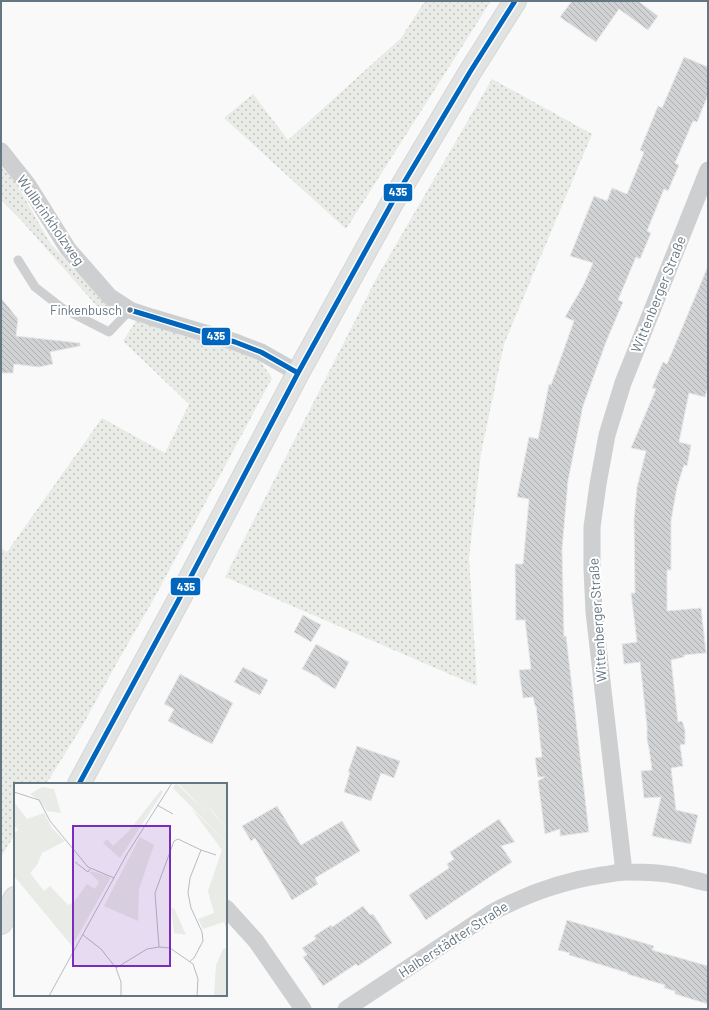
<svg xmlns="http://www.w3.org/2000/svg" width="709" height="1010" font-family="Barlow,sans-serif">
	<defs>
		<pattern id="grass-dots" width="8" height="8" patternUnits="userSpaceOnUse"><rect width="8" height="8" fill="#e8ebe6"/><path d="M2 2h.1M6 6h.1" fill="none" stroke="#c0c3c0" stroke-width="1.8" stroke-linecap="round"/></pattern>
		<pattern id="building-back-hatch" width="6" height="6" patternUnits="userSpaceOnUse"><rect width="6" height="6" fill="#d0d2d3"/><path d="M-1 5l2 2M0 0l6 6M5-1l2 2" fill="none" stroke="#acafb1"/></pattern>
	</defs>
	<rect width="100%" height="100%" fill="#f9f9f9"/>
	<!-- grass -->
	<path fill="url(#grass-dots)" d="M425 1H491L346 229 224 118 253 94 288 140 401 38Z
		M492 79 592 134 504 344 481 453 469 558 477 686 225 577 376 279Z
		M1 166 16 183 50 243 112 311 103 313 20 219 1 200Z
		M136 321 238 352 260 361 272 378 156 595 118 661 81 728 46 784H15V834L1 857V548L7 552 102 418 165 453 189 404 123 341Z"/>
	<!-- building -->
	<path fill="url(#building-back-hatch)" stroke="#e8e8e8" d="M572 1H638L658 16 648 30 619 9 596 42 560 17Z
		M684 57 708 67V95L697 122 693 121 675 163 679 165 668 191 664 189 647 231 651 233 640 259 636 257 618 300 623 302 606 342 583 406 568 481 562 550 564 637 566 636 589 832 560 836V829L545 834 538 781 545 777H538L535 758 542 757 536 706H535L533 697 523 698 519 670 531 669 525 620H516L515 564H523L529 499 517 497 529 437 538 439 549 384 551 385 574 321 565 317 583 286 593 263 570 256 594 196 607 201 612 188 627 194 644 152 640 150 658 106 662 108Z
		M708 266V386L705 397 689 393 679 442 691 445 687 466 684 465 677 487 671 521V570H667V611L701 608 706 653 684 655V657L671 660 678 722 682 721 685 730V744L680 745 683 766 671 768 676 810 698 815 691 844 652 836 661 797 644 798 641 771 652 770 649 748 647 740V726L640 662 624 664 622 644 637 642 631 593H635L634 519 637 487 646 451 631 448 656 389 652 388 663 362 667 364Z
		M1 298 18 319 16 336 80 343V346L50 352 53 364 39 367 14 364 13 373H1Z
		M303 615 321 625 311 642 294 632Z
		M316 644 349 662 335 689 322 681 318 677 302 669Z
		M243 667 268 680 260 695 234 682Z
		M180 674 233 703 212 744 168 721 174 709 164 704Z
		M357 746 400 761 394 778 381 773 371 801 344 792 350 772H348Z
		M277 806 301 845 342 821 360 851 315 878 318 884 292 900 255 838 251 841 242 826Z
		M499 819 515 842 501 846 512 862 426 920 409 895 449 868 447 864 454 859 450 852Z
		M363 906 370 915 373 914 392 943 358 966 356 964 323 986 303 957 307 955 302 948 316 939 314 936 331 925 332 927Z
		M567 920 654 946 652 950 708 966V1004L675 994V991L664 988 665 985 627 974 628 973 569 955 570 953 558 950Z"/>
	<g fill="none" stroke-linecap="round" stroke-linejoin="round">
		<defs>
			<path id="primary" d="M79 784 177 603 298 373 393 201 470 72 515 1
				M1 923 15 898"/>
		</defs>
		<!-- primary casing -->
		<use href="#primary" stroke="#d5d6d7" stroke-width="24"/>
		<!-- service -->
		<path stroke="#cecfd0" stroke-width="9" d="M18 260 35 287 62 308 109 332 130 310"/>
		<!-- minor -->
		<path stroke="#cecfd0" stroke-width="17" d="M1 151 28 185 68 249 110 297 130 310 151 317 235 342 261 352 298 373
			M624 872 594 612 592 569V527L598 484 607 435 623 383 708 170
			M226 908 256 941 303 1009
			M346 1009 491 913C526 894 563 881 602 875 610 874 618 872 626 872 643 872 661 872 678 876 688 878 698 881 708 883"/>
		<!-- primary -->
		<use href="#primary" stroke="#e1e2e2" stroke-width="22"/>
		<defs>
			<path id="bus-1" d="M130 310 235 342 261 352 298 373
				M79 784 177 603 298 373 393 201 470 72 515 1"/>
		</defs>
		<!-- bus-1 casing -->
		<use href="#bus-1" stroke="#fff" stroke-width="8"/>
		<!-- bus-1 -->
		<use href="#bus-1" stroke="#0065bd" stroke-width="5"/>
	</g>
	<!-- markers -->
	<circle fill="#657683" stroke="#fff" stroke-width="1.5" cx="130" cy="310" r="3.5"/>
	<g text-anchor="middle" dominant-baseline="central" stroke-width="4" stroke-linejoin="round" paint-order="stroke">
		<!-- bus labels -->
		<g font-size="13" fill="#657683" stroke="#fff" text-anchor="end">
			<text x="122" y="310">Finkenbusch</text>
		</g>
		<!-- street labels -->
		<g font-size="14" fill="#657683" stroke="#fff">
			<text transform="translate(51 220) rotate(55)">Wullbrinkholzweg</text>
			<text transform="translate(658 294) rotate(-68)">Wittenberger Straße</text>
			<text transform="translate(597 620) rotate(-94)">Wittenberger Straße</text>
			<text transform="translate(453 939) rotate(-33)">Halberstädter Straße</text>
		</g>
	</g>
	<!-- overview -->
	<g transform="translate(14 783)">
		<rect width="213" height="213" fill="#f9f9f9"/>
		<path d="M164 0H213V46L189 16 192 29ZM147 7 149 9 106 75 89 60 93 56 99 63 114 49ZM0 19 13 36 0 45ZM177 25 213 60V148L210 139 189 146 184 136 200 130 194 108 208 67ZM126 54 140 62 125 106 124 138 90 123ZM0 82 12 95 16 90 30 108 36 103 54 122 60 119 73 101 81 106 85 99 76 90 77 88 94 93 96 96 58 163 0 93Z" fill="#e8ebe6"/>
		<path d="M162 0 192 29 189 16 190 13H193V21L199 30 213 46V60L159 5ZM28 4 40 6 47 30 33 28 25 17 16 11ZM30 30 38 45 51 58 28 70 23 82 12 95 0 82V50L4 47 2 44 13 36ZM213 165V213H200L202 182 209 166Z" fill="#e8ebe6"/>
		<path d="M157 125H160L172 152 160 150Z" fill="#e8ebe6"/>
		<path fill="none" stroke="#b5bdc3" stroke-width="1" d="M0 9 25 17 36 38 74 84 100 95M143 22 159 31M187 67 202 72M61 79 74 89 76 86M69 152 87 166 102 185 107 199V213M145 164 141 110 160 58 164 56 187 67 176 95 174 110 177 125 188 149 189 158 180 175 176 178M102 185 133 166 145 164 156 165 179 181 184 196 183 213M35 213 113 71 158 0"/>
		<path fill="#7b2cbf" fill-opacity="0.15" stroke="#7b2cbf" stroke-width="2" d="M59 43H156V183H59Z"/>
		<rect width="213" height="213" fill="none" stroke="#657683" stroke-width="2"/>
	</g>
	<g stroke="#fff" stroke-width="1.5">
		<rect x="383" y="183" width="30" height="19" rx="4" fill="#0065bd"/>
		<rect x="201" y="327" width="30" height="19" rx="4" fill="#0065bd"/>
		<rect x="170" y="577" width="31" height="19" rx="4" fill="#0065bd"/>
	</g>
	<g font-size="11" text-anchor="middle" font-weight="bold" fill="#fff">
		<text x="398" y="196">435</text>
		<text x="216" y="340">435</text>
		<text x="186" y="591">435</text>
	</g>
	<!-- border -->
	<rect width="709" height="1010" fill="none" stroke="#657683" stroke-width="4"/>
</svg>
